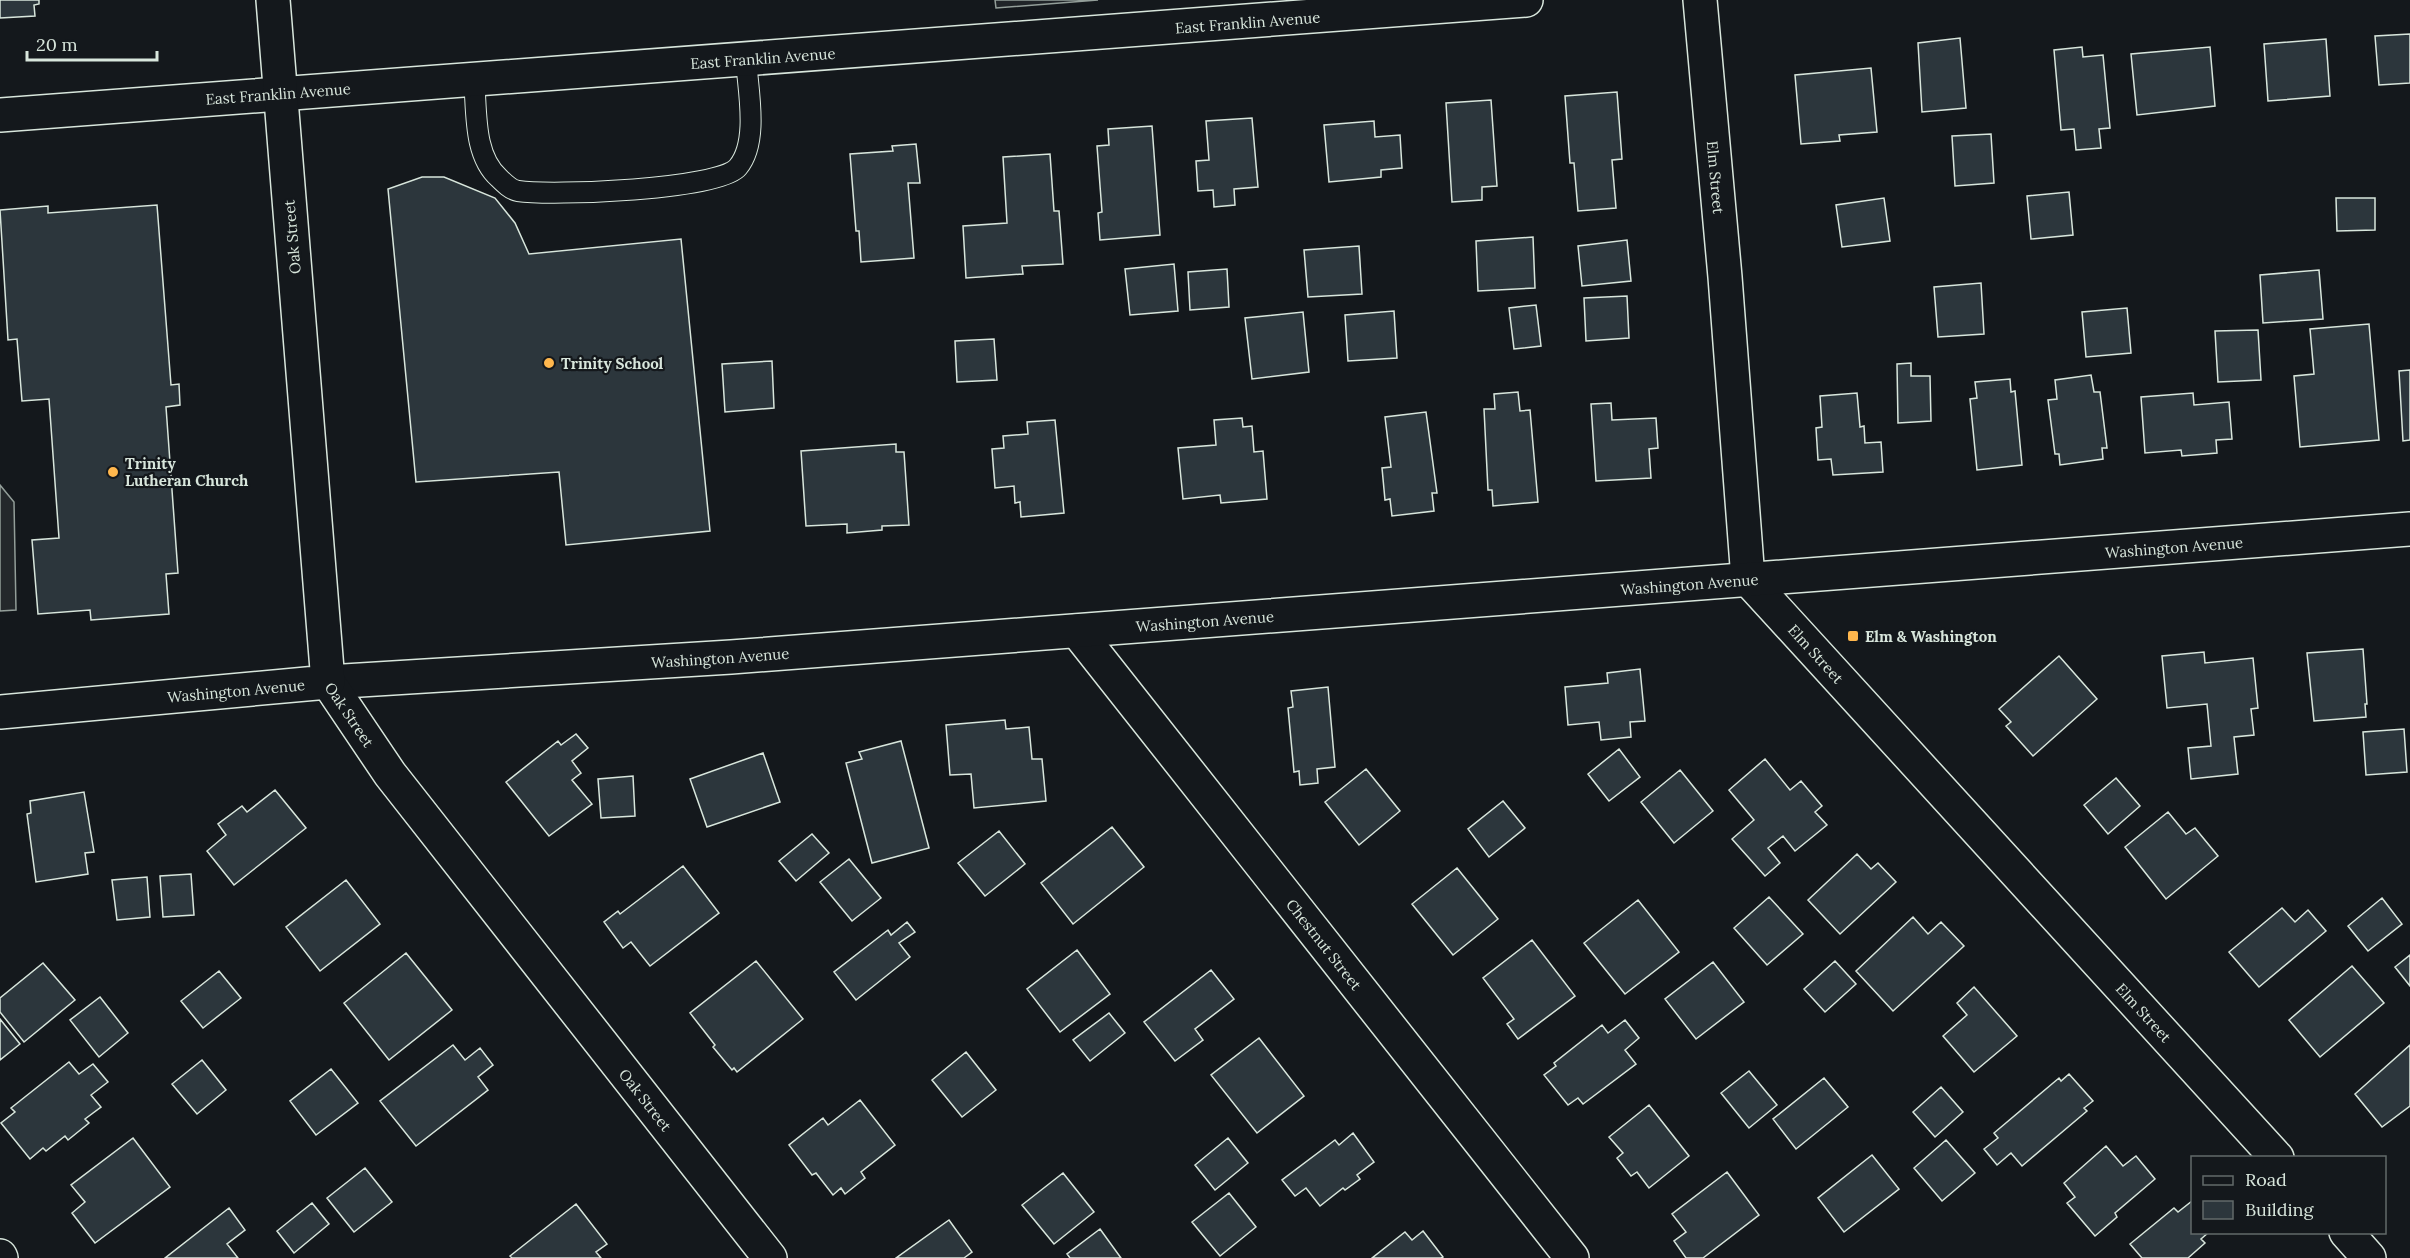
<svg xmlns="http://www.w3.org/2000/svg" width="2410" height="1258" font-family="Lora,serif">
	<rect width="100%" height="100%" fill="#14181c"/>
	<!-- green -->
	<path fill="#202428" stroke="#939e99" stroke-width="1.5" d="M995 0H1098L996 8Z"/>
	<!-- parking -->
	<path fill="#24282b" stroke="#939e99" stroke-width="1.5" d="M0 485 14 502 16 610 0 611Z"/>
	<!-- building -->
	<path fill="#2c363c" stroke="#d8e6dc" stroke-width="1.5" d="M0 0H39V4L34 5 35 16 0 18Z
		M2410 34V83L2379 85 2375 36Z
		M1960 38 1966 108 1922 112 1918 43Z
		M2326 39 2330 96 2268 101 2264 44Z
		M2082 47 2083 57 2103 55 2110 128 2099 129 2101 148 2076 150 2074 129 2061 130 2054 50Z
		M2210 47 2215 106 2137 115 2131 54Z
		M1871 68 1877 132 1839 135 1840 141 1801 144 1795 75Z
		M1617 92 1622 159 1612 160 1616 208 1578 211 1574 163H1570L1565 96Z
		M1491 100 1497 186 1482 187V200L1452 202 1446 103Z
		M1252 118 1258 187 1234 189 1235 205 1214 207 1213 190 1198 191 1196 161 1209 160 1206 121Z
		M1374 121 1375 137 1400 135 1402 168 1381 170V177L1329 182 1324 125Z
		M1152 126 1160 235 1100 240 1098 213 1102 212 1097 146 1109 145 1108 129Z
		M1991 134 1994 183 1955 186 1952 136Z
		M916 144 920 183H908L914 258 861 262 859 231H856L850 154 893 151 892 146Z
		M1050 154 1054 211H1059L1063 264 1022 266 1023 274 966 278 963 226 1007 223 1003 157Z
		M422 177H444L495 198 515 223 529 254 681 239 710 531 566 545 559 472 416 482 388 189Z
		M2069 192 2073 235 2031 239 2027 196Z
		M1884 198 1890 241 1842 247 1836 205Z
		M2336 198H2375V230L2337 231Z
		M157 205 171 385 179 384 180 405 166 407 178 573 166 574 169 614 91 620 90 610 38 614 32 540 59 538 49 399 22 401 17 339 8 340 0 210 48 206V213Z
		M1533 237 1535 288 1478 291 1476 241Z
		M1627 240 1631 281 1582 286 1578 246Z
		M1359 246 1362 294 1308 297 1304 250Z
		M1174 264 1178 311 1130 315 1125 269Z
		M1227 269 1229 307 1190 310 1188 272Z
		M2319 270 2323 319 2263 323 2260 275Z
		M1981 283 1984 334 1938 337 1934 287Z
		M1627 296 1629 338 1586 341 1584 298Z
		M1536 305 1541 346 1514 349 1509 308Z
		M2127 308 2131 353 2086 357 2082 312Z
		M1394 311 1397 358 1348 361 1345 315Z
		M1303 312 1309 372 1252 379 1245 318Z
		M2369 324 2379 440 2300 447 2294 376 2314 374 2310 329Z
		M2258 330 2261 380 2218 382 2215 331Z
		M994 339 997 380 957 382 955 341Z
		M772 361 774 408 725 412 722 364Z
		M1911 363V376H1930L1931 421 1898 423 1897 364Z
		M2410 370V440L2403 441 2399 371Z
		M2091 375 2094 392H2100L2107 448H2102L2103 459 2060 465 2059 454H2055L2048 400 2057 399 2055 380Z
		M2010 379 2011 392 2015 391 2022 465 1977 470 1970 399 1977 398 1975 382Z
		M1518 392 1520 411 1530 410 1538 502 1493 506 1492 490H1488L1484 409H1495L1494 394Z
		M1857 393 1860 427 1864 426 1865 443 1881 442 1883 472 1833 475 1831 459 1818 460 1816 428 1822 427 1820 396Z
		M2193 393 2194 405 2229 402 2232 439 2216 440 2217 453 2182 456 2181 450 2145 453 2141 397Z
		M1611 403 1612 420 1656 418 1658 448 1649 449 1651 478 1596 481 1591 404Z
		M1426 412 1437 493H1432L1434 511 1392 516 1390 499 1385 500 1382 468 1391 467 1385 417Z
		M1242 418 1243 427 1252 426 1254 452 1263 451 1267 499 1221 503 1220 495 1183 499 1178 448 1216 445 1214 420Z
		M1055 420 1064 513 1021 517 1020 502 1015 503 1014 486 995 488 992 449 1004 448 1003 436 1028 434 1027 422Z
		M896 444V452H904L909 525 882 526V530L847 533V524L806 526 801 451Z
		M2363 649 2367 704H2365L2366 717 2314 721 2307 653Z
		M2204 652 2205 663 2253 658 2258 708 2251 709 2254 735 2234 737 2238 774 2191 779 2188 748 2211 746 2207 704 2167 708 2162 656Z
		M2059 656 2097 699 2033 756 2006 726 2011 722 1999 709Z
		M1640 669 1645 721 1630 722 1631 737 1601 740 1599 722 1568 725 1565 687 1608 683 1607 673Z
		M1328 687 1335 767 1317 769 1318 783 1300 785 1299 771 1294 772 1288 708 1293 707 1291 691Z
		M1005 720 1006 729 1029 727 1032 759H1042L1046 801 974 808 971 774 950 775 946 725Z
		M2404 729 2407 772 2366 775 2363 732Z
		M576 734 588 748 572 761 581 773 572 780 592 804 549 836 506 782 558 741 561 745Z
		M901 741 929 848 872 863 846 763 862 759 859 752Z
		M1619 749 1640 777 1609 801 1588 774Z
		M763 753 780 802 707 827 690 779Z
		M1765 759 1790 790 1801 781 1822 806 1815 812 1827 825 1795 851 1783 836 1768 848 1780 863 1765 876 1732 839 1754 820 1729 790Z
		M1366 769 1400 811 1359 845 1325 802Z
		M1680 770 1713 811 1674 843 1641 802Z
		M633 776 635 816 601 818 598 779Z
		M2116 778 2140 806 2108 834 2084 805Z
		M275 790 306 828 234 885 207 851 226 835 218 824 242 806 247 812Z
		M84 792 94 852 85 853 88 874 36 882 27 814 31 813 30 801Z
		M1503 801 1525 828 1489 857 1468 829Z
		M2168 812 2186 834 2195 828 2218 856 2166 899 2125 847Z
		M1112 827 1144 867 1073 924 1041 883Z
		M999 831 1025 864 985 896 958 863Z
		M812 834 829 853 796 881 779 861Z
		M1857 854 1871 869 1878 863 1896 882 1840 934 1808 900Z
		M849 859 881 898 852 921 820 882Z
		M683 866 719 913 650 966 631 942 623 948 604 922 618 911 620 914Z
		M1457 868 1498 919 1453 955 1412 904Z
		M191 874 194 915 163 917 160 876Z
		M147 877 150 917 117 920 112 880Z
		M346 880 380 924 320 971 286 927Z
		M1769 897 1803 934 1767 965 1734 928Z
		M2382 898 2402 924 2368 951 2348 926Z
		M1638 900 1679 952 1625 994 1584 943Z
		M2282 908 2295 922 2308 910 2326 931 2259 987 2229 952Z
		M1913 917 1928 934 1941 922 1964 946 1893 1011 1856 971Z
		M907 922 915 932 899 943 910 957 856 1000 834 972 888 930 891 935Z
		M1532 940 1575 996 1518 1039 1507 1024 1514 1019 1483 978Z
		M1077 950 1110 994 1060 1032 1027 989Z
		M406 953 452 1010 389 1060 344 1003Z
		M2410 955V986L2395 967Z
		M756 961 803 1019 737 1072 734 1068 732 1070 713 1047 715 1045 690 1013Z
		M1835 961 1856 984 1825 1012 1804 989Z
		M1713 962 1744 1002 1696 1039 1665 999Z
		M43 963 75 1000 24 1042 0 1012V998Z
		M2352 966 2384 1003 2320 1057 2289 1020Z
		M1211 970 1234 999 1195 1029 1203 1040 1175 1061 1144 1022Z
		M219 971 241 998 203 1028 181 1001Z
		M1974 987 2017 1036 1974 1072 1943 1036 1967 1015 1957 1003Z
		M100 997 128 1033 99 1057 70 1020Z
		M1109 1013 1125 1033 1090 1061 1073 1040Z
		M0 1019 20 1044 0 1060Z
		M1625 1020 1639 1038 1625 1050 1636 1064 1583 1104 1578 1098 1568 1105 1544 1075 1556 1066 1554 1063 1602 1025 1608 1033Z
		M1259 1038 1304 1096 1257 1133 1211 1075Z
		M453 1045 465 1060 480 1048 493 1065 478 1077 488 1090 416 1146 380 1101Z
		M2410 1045V1106L2382 1127 2355 1094Z
		M966 1052 996 1090 962 1117 932 1080Z
		M202 1060 226 1090 197 1114 172 1084Z
		M69 1062 79 1074 93 1064 108 1082 91 1095 101 1107 85 1119 89 1123 68 1140 65 1136 46 1151 43 1148 30 1159 1 1123 15 1112 11 1108Z
		M331 1069 358 1103 316 1135 290 1101Z
		M1749 1071 1777 1105 1749 1128 1721 1093Z
		M2069 1074 2093 1101 2084 1108 2087 1111 2022 1166 2011 1153 1997 1165 1984 1149 1998 1138 1994 1133 2059 1078 2061 1081Z
		M1824 1078 1848 1107 1796 1149 1773 1119Z
		M1941 1087 1963 1112 1935 1137 1913 1112Z
		M860 1100 895 1145 861 1172 865 1178 845 1194 841 1188 833 1195 816 1173 812 1175 789 1145 823 1118 828 1125Z
		M1649 1105 1689 1156 1649 1188 1637 1172 1631 1176 1617 1158 1623 1153 1609 1137Z
		M1353 1133 1374 1162 1357 1175 1360 1179 1345 1190 1343 1188 1320 1206 1306 1188 1295 1196 1282 1180 1335 1140 1339 1145Z
		M133 1138 170 1187 95 1243 72 1213 85 1202 71 1185Z
		M1228 1138 1248 1163 1215 1190 1195 1165Z
		M1946 1140 1975 1173 1942 1201 1914 1168Z
		M2106 1146 2123 1166 2136 1156 2155 1179 2115 1213 2117 1217 2095 1236 2067 1203 2075 1197 2064 1183Z
		M1872 1155 1899 1189 1844 1232 1818 1198Z
		M365 1168 392 1202 354 1232 327 1198Z
		M1727 1172 1759 1215 1703 1258H1686L1674 1241 1686 1232 1672 1214Z
		M1063 1173 1094 1212 1054 1244 1022 1205Z
		M1229 1193 1256 1227 1220 1256 1192 1222Z
		M2192 1201V1232H2209L2201 1239 2205 1243 2188 1258H2142L2130 1244 2174 1208 2178 1212Z
		M312 1203 329 1224 294 1253 277 1231Z
		M576 1204 607 1244 596 1252 601 1258H512L510 1256Z
		M229 1208 245 1230 227 1244 238 1258H165Z
		M949 1220 972 1252 964 1258H896Z
		M1100 1229 1121 1258H1070L1067 1254Z
		M1423 1231 1443 1257 1441 1258H1372L1405 1232 1412 1240Z"/>
	<g fill="none" stroke-linecap="round" stroke-linejoin="round">
		<defs>
			<path id="service" d="M474 79C477 111 473 155 499 178 504 183 511 190 518 191 551 196 720 190 738 167 759 142 748 90 746 60"/>
			<g id="minor">
				<path id="s1" d="M1700 0 1725 277 1748 579 2277 1158"/>
				<path id="s2" d="M0 115C508 74 1017 42 1526 0"/>
				<path id="s3" d="M1077 631 1572 1258"/>
				<path d="M2346 1232 2369 1258"/>
				<path d="M0 1256 1 1258"/>
			</g>
			<g id="tertiary">
				<path id="s4" d="M328 682 731 657 2410 529"/>
				<path id="s5" d="M328 682 390 774 770 1258"/>
			</g>
			<g id="secondary">
				<path id="s6" d="M0 712 328 682 273 0"/>
			</g>
		</defs>
		<!-- service casing -->
		<use href="#service" stroke="#d8e6dc" stroke-width="22"/>
		<!-- minor casing -->
		<use href="#minor" stroke="#d8e6dc" stroke-width="36"/>
		<!-- tertiary casing -->
		<use href="#tertiary" stroke="#d8e6dc" stroke-width="36"/>
		<!-- secondary casing -->
		<use href="#secondary" stroke="#d8e6dc" stroke-width="36"/>
		<!-- service -->
		<use href="#service" stroke="#14181c" stroke-width="20"/>
		<!-- minor -->
		<use href="#minor" stroke="#14181c" stroke-width="33"/>
		<!-- tertiary -->
		<use href="#tertiary" stroke="#14181c" stroke-width="33"/>
		<!-- secondary -->
		<use href="#secondary" stroke="#14181c" stroke-width="33"/>
	</g>
	<!-- markers -->
	<g fill="#ffb74d" stroke="#14181c" stroke-width="2">
		<circle cx="549" cy="363" r="6"/>
		<circle cx="113" cy="472" r="6"/>
		<rect x="1847" y="630" width="12" height="12" rx="3"/>
	</g>
	<g text-anchor="middle" dominant-baseline="central" stroke-width="4.5" stroke-linejoin="round" paint-order="stroke">
		<!-- street labels -->
		<g font-size="15" fill="#d8e6dc" stroke="#14181c">
			<text stroke="none"><textPath href="#s2" startOffset="1251">East Franklin Avenue</textPath></text>
			<text stroke="none"><textPath href="#s2" startOffset="765">East Franklin Avenue</textPath></text>
			<text stroke="none"><textPath href="#s2" startOffset="279">East Franklin Avenue</textPath></text>
			<text stroke="none"><textPath href="#s1" startOffset="178">Elm Street</textPath></text>
			<text transform="translate(292 237) rotate(-95)">Oak Street</text>
			<text stroke="none"><textPath href="#s4" startOffset="1851">Washington Avenue</textPath></text>
			<text stroke="none"><textPath href="#s4" startOffset="1365">Washington Avenue</textPath></text>
			<text stroke="none"><textPath href="#s4" startOffset="879">Washington Avenue</textPath></text>
			<text stroke="none"><textPath href="#s1" startOffset="682">Elm Street</textPath></text>
			<text stroke="none"><textPath href="#s4" startOffset="393">Washington Avenue</textPath></text>
			<text stroke="none"><textPath href="#s6" startOffset="237">Washington Avenue</textPath></text>
			<text stroke="none"><textPath href="#s5" startOffset="39">Oak Street</textPath></text>
			<text stroke="none"><textPath href="#s3" startOffset="399">Chestnut Street</textPath></text>
			<text stroke="none"><textPath href="#s1" startOffset="1168">Elm Street</textPath></text>
			<text stroke="none"><textPath href="#s5" startOffset="525">Oak Street</textPath></text>
		</g>
		<!-- poi labels -->
		<g font-size="15" font-weight="bold" fill="#d8e6dc" stroke="#14181c" text-anchor="start">
			<text x="561" y="363">Trinity School</text>
			<text x="125" y="463">Trinity<tspan x="125" dy="17">Lutheran Church</tspan></text>
			<text x="1865" y="636">Elm &amp; Washington</text>
		</g>
	</g>
	<!-- legend -->
	<rect x="2191" y="1156" width="195" height="78" fill="#14181c" stroke="#626a69" stroke-width="1.5"/>
	<rect x="2203" y="1176" width="30" height="9" fill="#14181c" stroke="#626a69" stroke-width="1.5"/>
	<text x="2245" y="1186" font-size="18" fill="#d8e6dc">Road</text>
	<rect x="2203" y="1201" width="30" height="18" fill="#2c363c" stroke="#626a69" stroke-width="1.5"/>
	<text x="2245" y="1216" font-size="18" fill="#d8e6dc">Building</text>
	<!-- scale -->
	<path d="M27 51v9h130v-9" fill="none" stroke="#d8e6dc" stroke-width="3"/>
	<text x="36" y="51" font-size="18" fill="#d8e6dc" stroke="#14181c" stroke-width="4.5" paint-order="stroke">20 m</text>
</svg>
